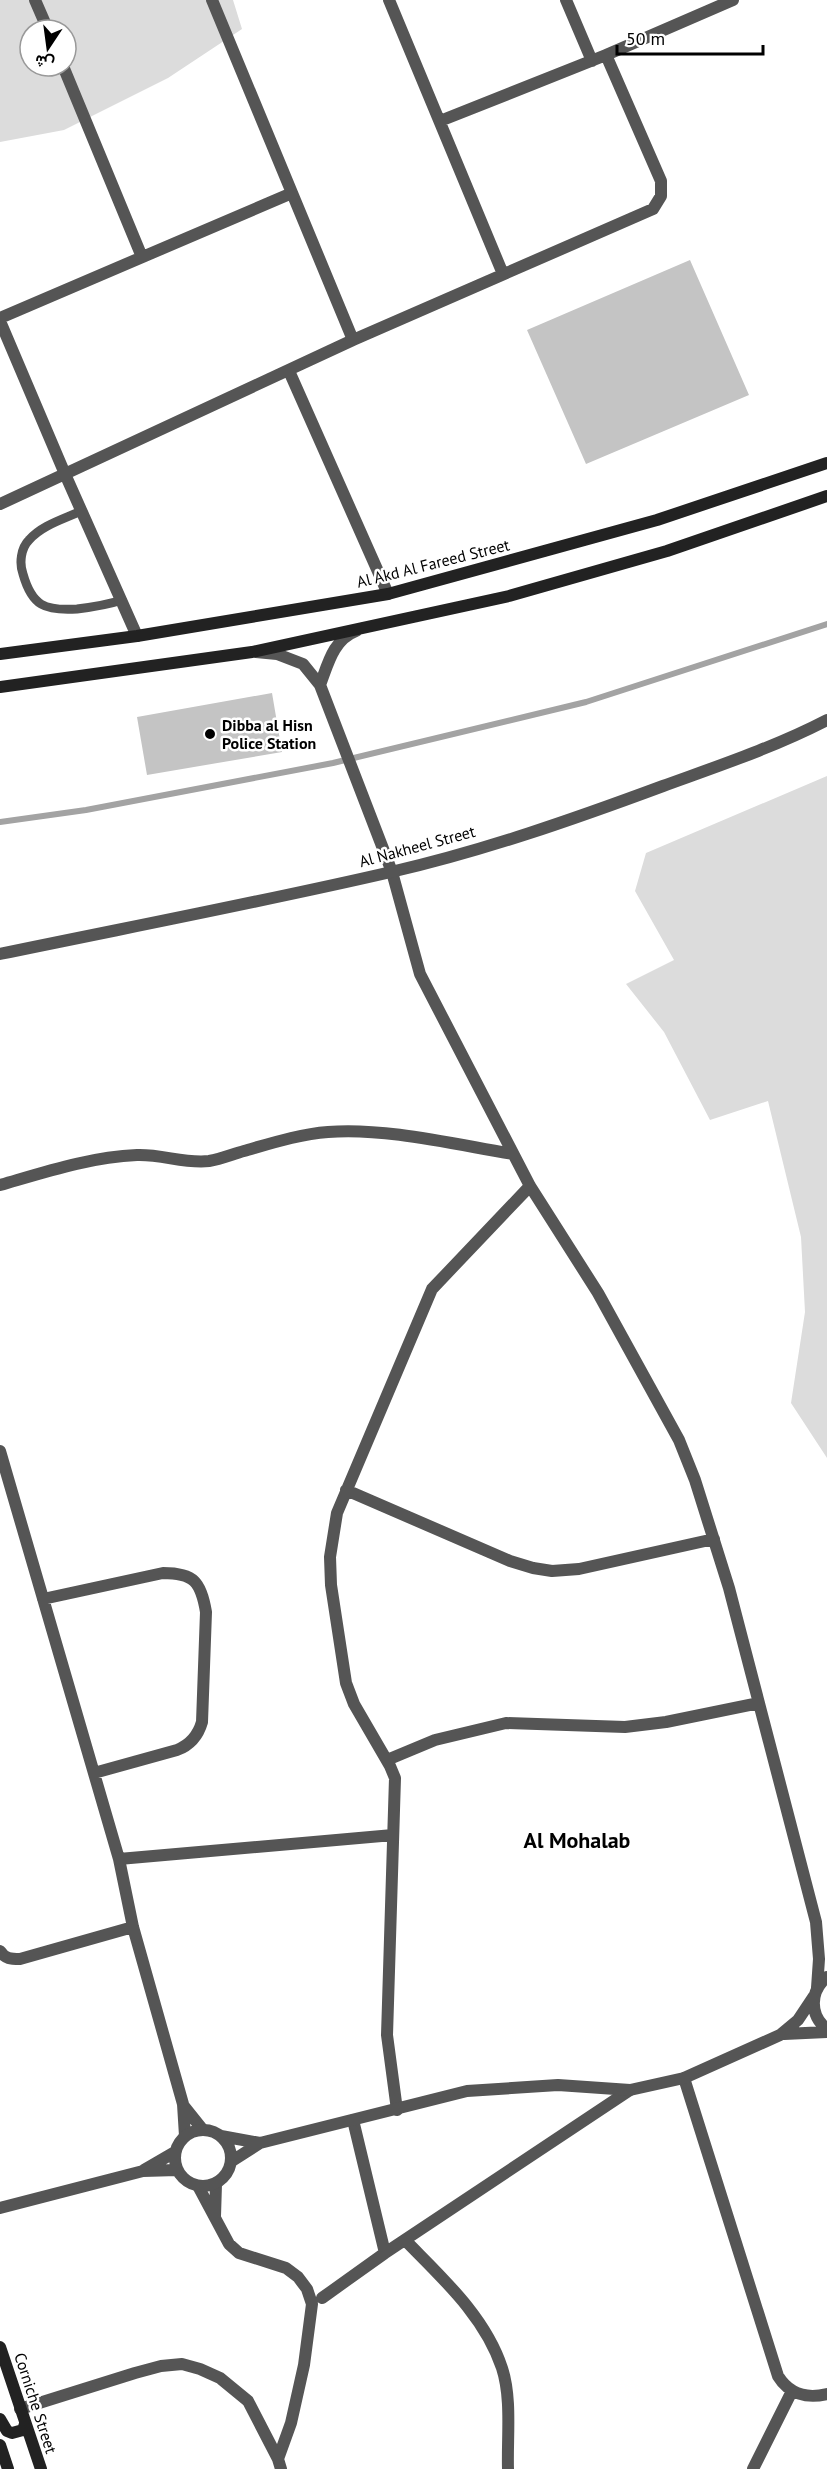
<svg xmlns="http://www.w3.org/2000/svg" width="827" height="2469" font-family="'PT Sans',Vazirmatn,sans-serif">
	<rect width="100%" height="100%" fill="#fff"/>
	<!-- green -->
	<path fill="#dcdcdc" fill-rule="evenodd" d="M0 0H233L242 29 168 78 64 130 0 142ZM30 30H66V66H30Z
		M827 776V1458L791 1403 805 1312 801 1237 768 1101 710 1120 664 1032 626 984 674 960 635 891 646 853Z"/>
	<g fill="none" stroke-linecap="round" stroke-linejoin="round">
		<!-- stream -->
		<path stroke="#a3a3a3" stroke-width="6" d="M0 822 86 810 333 763 586 702 827 624"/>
	</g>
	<!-- building -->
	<path fill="#c4c4c4" d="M690 260 749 395 586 464 527 330Z
		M272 693 282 752 147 775 137 717Z"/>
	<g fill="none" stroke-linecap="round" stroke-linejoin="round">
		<!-- service -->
		<path stroke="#555" stroke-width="9" d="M81 511C64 519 42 525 29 540 21 548 19 563 23 574 32 606 45 611 77 609 93 607 107 605 122 600"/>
		<!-- minor -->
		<path stroke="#555" stroke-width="12" d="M35 0 48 30
			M212 0 353 340
			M389 0 503 274
			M566 0 592 61
			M63 66 142 257
			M440 121 606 55 733 0
			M0 318 292 193
			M0 321 65 474 137 636
			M289 371 388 594
			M0 504 353 340 653 209 661 196V181L606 55
			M256 652 277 654 303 664 320 685 392 872 420 974 530 1186 598 1293 679 1440 695 1480 729 1588 816 1922 819 1959 817 1988
			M320 685C328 664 333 640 356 631
			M0 1185C45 1172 90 1157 137 1155 162 1154 185 1164 209 1161 221 1159 233 1154 244 1151 272 1143 300 1134 328 1132 383 1127 458 1145 513 1154
			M0 1451 119 1859 133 1927 183 2104 185 2136
			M346 1490 510 1561 533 1568 552 1571 579 1569 714 1539
			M43 1599 163 1573C194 1573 201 1582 206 1612L202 1722C198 1736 190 1745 177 1750L94 1773
			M387 1760 435 1740 506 1723 625 1727 666 1722 759 1703
			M119 1859 393 1835
			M0 1951C5 1959 11 1959 20 1959L133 1927
			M684 2078 778 2376C789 2394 807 2399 827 2394
			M183 2105 203 2130
			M397 2110 387 2035 395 1778 390 1766 354 1704 346 1683 331 1585 330 1557 337 1513 432 1289 530 1186
			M353 2120 385 2253
			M198 2186 229 2244 239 2253 286 2268 298 2277 307 2289 312 2304 304 2365 291 2423 278 2459
			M215 2216 216 2184
			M405 2240C441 2277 485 2316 502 2368 512 2399 507 2437 508 2469
			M322 2298 385 2253 630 2090
			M20 2409 135 2373 161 2366 182 2364 200 2369 220 2378 248 2401 278 2459 281 2469
			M753 2469 792 2391"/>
		<!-- tertiary -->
		<path stroke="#555" stroke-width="12" d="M0 954C130 927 261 902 391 872 483 851 574 819 663 786 718 766 775 747 827 720
			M827 1977C810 1991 809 2015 827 2029
			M784 2034 827 2032
			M175 2158a28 28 0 1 1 56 0a28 28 0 1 1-56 0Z
			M221 2136 260 2143
			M232 2161 260 2143 467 2091 558 2085 630 2090 684 2078 780 2035 798 2020 814 1996
			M144 2170 175 2152
			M0 2208 143 2171 177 2170"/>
		<!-- secondary -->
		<path stroke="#222" stroke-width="12" d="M0 654 137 636 388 594 657 520 827 463
			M0 687 252 652 509 596 667 551 827 496
			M0 2347 41 2469
			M0 2419 7 2431 12 2433 23 2430 25 2424
			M0 2445 8 2469"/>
	</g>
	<!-- markers -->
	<circle fill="#000" stroke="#fff" stroke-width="2" cx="210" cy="734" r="6"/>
	<g text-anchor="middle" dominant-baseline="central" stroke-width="5" stroke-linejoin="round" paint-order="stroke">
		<!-- street labels -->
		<g font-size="16" fill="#000" stroke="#fff">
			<text transform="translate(433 563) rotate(-14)">Al Akd Al Fareed Street</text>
			<text transform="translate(417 846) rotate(-15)">Al Nakheel Street</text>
			<text transform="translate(36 2403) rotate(72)">Corniche Street</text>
		</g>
		<!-- poi labels -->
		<g font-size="16" font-weight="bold" fill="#000" stroke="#fff" text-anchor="start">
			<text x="222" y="725">Dibba al Hisn<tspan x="222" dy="18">Police Station</tspan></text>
		</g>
		<!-- district labels -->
		<g font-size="22" font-weight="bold" fill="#000" stroke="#fff">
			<text x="577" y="1840">Al Mohalab</text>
		</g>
	</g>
	<!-- north arrow -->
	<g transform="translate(48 48) rotate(193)"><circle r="28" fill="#ffffff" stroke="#999999" stroke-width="1.5"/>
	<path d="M0-4.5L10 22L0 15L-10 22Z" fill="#000000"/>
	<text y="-9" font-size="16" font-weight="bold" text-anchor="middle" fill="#000000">ش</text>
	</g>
	<!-- scale -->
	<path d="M617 45v9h146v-9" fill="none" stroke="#000000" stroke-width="3"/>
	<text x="626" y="45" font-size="18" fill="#000000" stroke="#ffffff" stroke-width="4.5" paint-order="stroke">50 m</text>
</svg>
